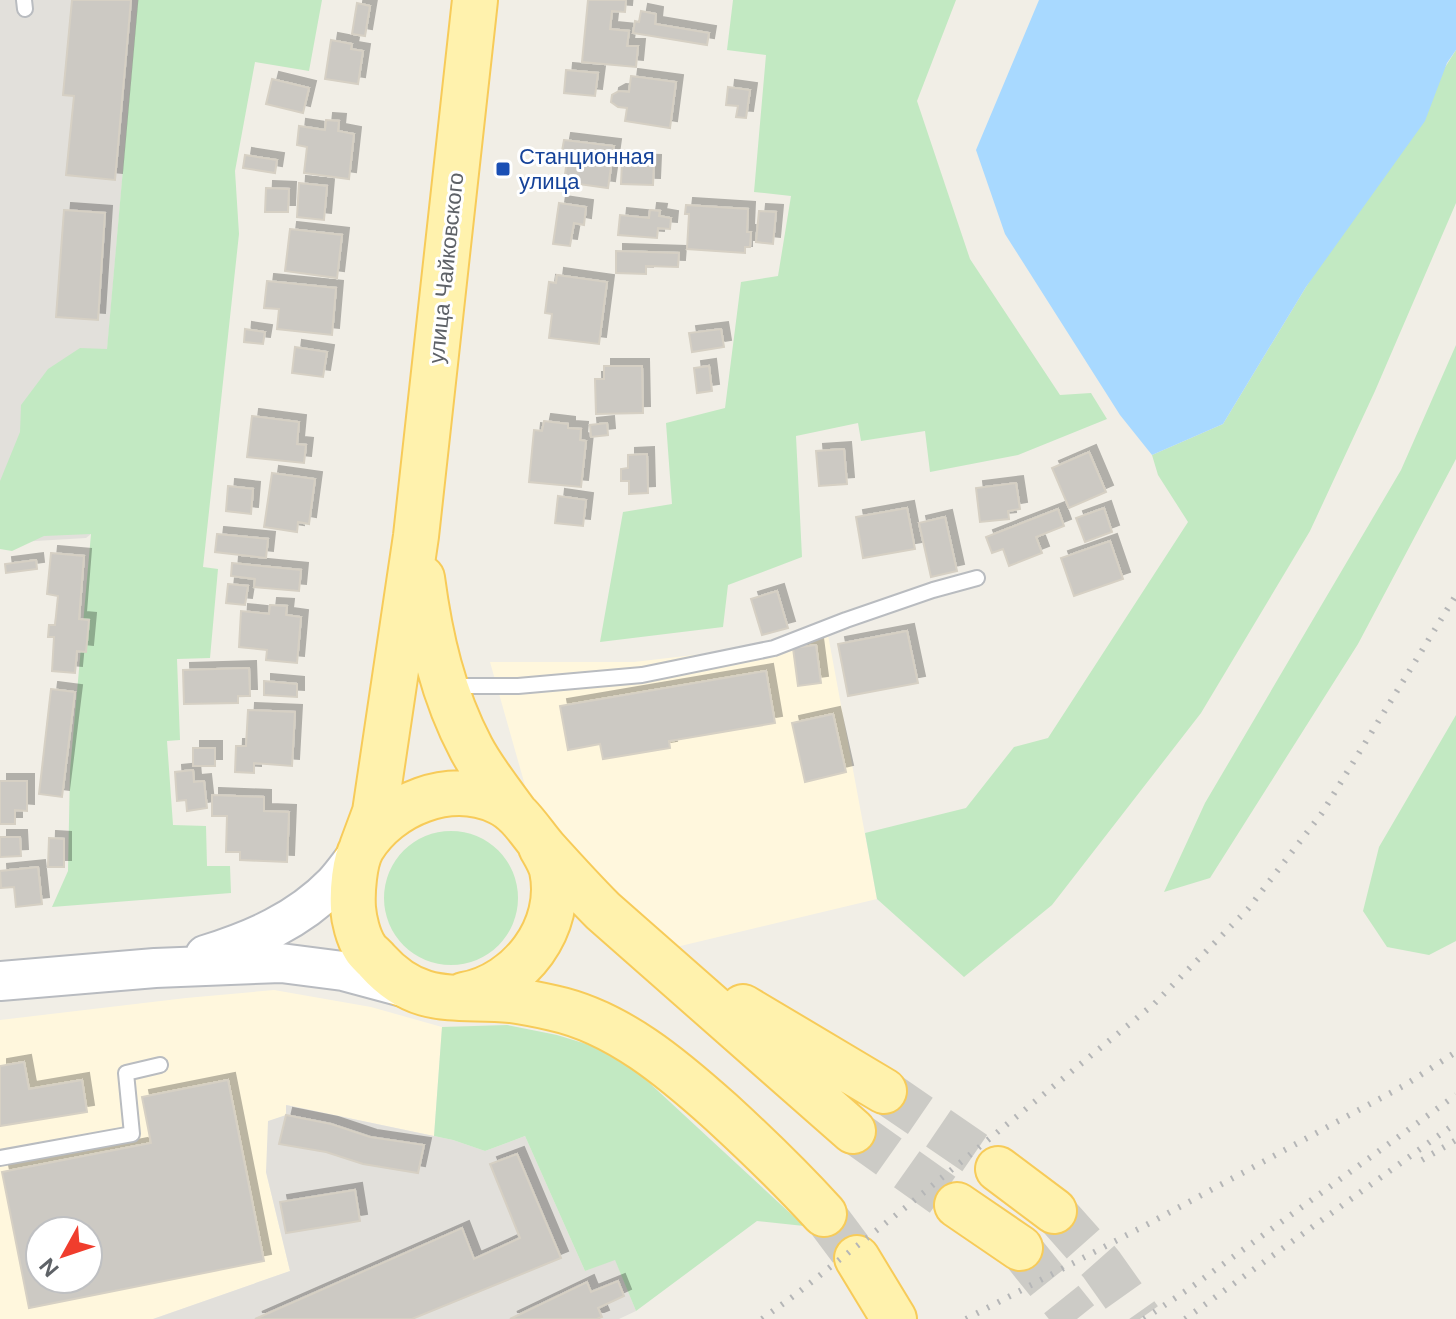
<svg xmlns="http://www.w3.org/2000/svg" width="1456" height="1319" font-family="'DM Sans',sans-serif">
	<defs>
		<filter id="shadow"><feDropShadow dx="7" dy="-7" stdDeviation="0" flood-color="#0004"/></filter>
	</defs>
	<rect width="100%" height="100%" fill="#f1eee6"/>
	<!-- commercial -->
	<path fill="#fff7dd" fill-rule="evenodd" d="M813 630 828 635 877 899 668 949 530 803 490 662H634L719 652Z
		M274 990 371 1007 442 1027 434 1136 287 1105 286 1115 266 1172 290 1271 153 1319H0V1020L186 998ZM40 1231H88V1279H40Z"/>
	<!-- industrial -->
	<path fill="#e2e0db" d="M0 0H138L91 534 86 538 2 543 0 545Z
		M286 1105 453 1140 485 1151 525 1136 585 1271 615 1259 636 1311 619 1319H153L290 1271 266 1172 268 1121 286 1115Z"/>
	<!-- green -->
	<path fill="#c2e9c2" d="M138 0H322L309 71 255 62 235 171 239 234 203 567 218 569 210 658 177 659 180 740 167 741 173 825 206 826 207 866H230L231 893 52 907 68 871 70 771 91 534 44 536 12 551 0 549V481L20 432 21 405 48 369 80 348 107 349Z
		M733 0H956L917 101 970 259 1060 395 1091 393 1107 419 1018 455 930 472 925 431 861 441 858 423 796 436 802 557 728 585 723 627 600 642 623 512 672 504 666 423 725 408 741 282 778 276 791 196 754 192 766 55 727 50Z
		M1456 50V203L1375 391 1310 531 1201 713 1052 905 964 977 877 899 865 833 966 808 1014 747 1048 738 1188 522 1158 475 1152 455 1223 424 1306 287Z
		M1456 345V459L1358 644 1210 878 1164 892 1205 803 1401 470Z
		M1456 715V941L1429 955 1387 947 1363 911 1379 847Z
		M384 898a67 67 0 1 1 134 0a67 67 0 1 1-134 0Z
		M507 1025 557 1035 593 1046 630 1065 804 1226 757 1221 636 1311 615 1260 585 1271 525 1136 485 1151 453 1140 434 1136 442 1027Z"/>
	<!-- water -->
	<path fill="#a8d9ff" d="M1039 0H1456V50L1447 63 1425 121 1306 287 1223 424 1152 455 1120 415 1005 234 976 150Z"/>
	<!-- building -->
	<path fill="#ccc9c3" stroke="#d6d0c4" stroke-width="2" fill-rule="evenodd" filter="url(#shadow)" d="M72 0H131L115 180 66 175 74 96 63 95Z
		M588 0H626L625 12 612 11 610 29 629 31 627 46H638L636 67 582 62Z
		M357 3 370 6 365 36 352 34Z
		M641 11 656 14 655 24 709 33 707 45 633 33 635 21 639 22Z
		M331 40 352 44 351 49 363 51 358 84 325 79Z
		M566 70 598 73 595 96 564 93Z
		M631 76 676 82 670 128 625 121 627 108 618 107 611 102 612 95 619 91 629 92Z
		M272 79 309 88 303 113 266 104Z
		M728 87 750 90 746 118 736 117 738 106 726 105Z
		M326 120 339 121 338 131 354 134 349 179 304 173 307 147 297 145 299 126 325 130Z
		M564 140 614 146 608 188 564 182 568 152 562 151Z
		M245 155 277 160 275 173 243 168Z
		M622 161 654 162 653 185 621 184Z
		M299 183 327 186 324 220 297 217Z
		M266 188 289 189 288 212H265Z
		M559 203 586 207 584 225 574 223 570 246 553 244Z
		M686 205 748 209 747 232H751L750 247H745V253L687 249 689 214H685Z
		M64 210 105 213 98 320 56 317Z
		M650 210 660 211 659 216 671 218 670 229 658 228 657 238 618 235 620 215 649 218Z
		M759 211 776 212 773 244 756 242Z
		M290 229 342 235 337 278 285 271Z
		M616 251 679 253 678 267 646 266V274L616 273Z
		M557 275 607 282 599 344 549 338 552 314 545 313 549 282 556 283Z
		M267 281 336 288 332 335 277 329 279 309 264 308Z
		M245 329 265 332 263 344 244 342Z
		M721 329 724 347 692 352 689 333Z
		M295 347 327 352 323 377 292 373Z
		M604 366H642L643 413 596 414 595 379H604Z
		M709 366 712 391 697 393 694 368Z
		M252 416 299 422 297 444 306 445 304 463 247 457Z
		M544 421 568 424V428L581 429 580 440 586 441 581 487 529 482 534 430 542 431Z
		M607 423 608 435 591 437 590 425Z
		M844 449 847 484 819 486 816 451Z
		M1089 452 1106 492 1069 508 1052 468Z
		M647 454 648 493 629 494V481H621V469L628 468V455Z
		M272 473 315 479 309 524 298 522 297 532 264 527Z
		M1016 483 1020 509 1008 511 1009 519 980 522 976 488Z
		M228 486 253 489 251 514 226 511Z
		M558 496 586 500 583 526 555 523Z
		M907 508 915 549 863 558 856 517Z
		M1104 508 1112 532 1085 542 1076 518Z
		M1058 509 1064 526 1036 537 1042 553 1009 566 1003 549 992 553 986 537Z
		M945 517 957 571 931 577 919 523Z
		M217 534 268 539 266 558 215 552Z
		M1110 541 1123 579 1074 596 1061 558Z
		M51 553 84 556 79 619 89 620 86 652 77 651 75 673 52 671 54 637H48L49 625H55L58 596 47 594Z
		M36 560 37 569 6 573 5 564Z
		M232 563 301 570 299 591 254 587 255 579 231 576Z
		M228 584 248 586 245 605 226 603Z
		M777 591 788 628 762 635 751 599Z
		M270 605 287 606 286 615 301 617 297 663 266 660 267 650 239 647 241 611 269 614Z
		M907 631 918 683 848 696 838 644Z
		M816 645 821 683 798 686 793 648Z
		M249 668 250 696H238V703L184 704 183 670Z
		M766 671 775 723 669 741 670 748 603 759 600 744 568 750 560 706Z
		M264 681 297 684V697L264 695Z
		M51 689 75 692 62 797 39 794Z
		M248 710 295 712 292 766 254 763V773L235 772 236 746H246Z
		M833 714 846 772 805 782 792 723Z
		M193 748H215V766H193Z
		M193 770 194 782 204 781 207 808 187 811 186 800 177 801 175 772Z
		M0 781H27V811L15 810V824H0Z
		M212 795 264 797V811L289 812 287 862 240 860V852H226L227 816H212Z
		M0 837H20L21 856 0 857Z
		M49 838 64 839V867H48Z
		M38 867 42 904 16 907 14 887 1 888 0 871Z
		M24 1062 29 1089 82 1080 87 1112 0 1126V1066Z
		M228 1080 264 1261 29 1308 2 1172 151 1143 142 1097ZM40 1231H88V1279H40Z
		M286 1115 331 1124 370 1137 424 1145 418 1173 363 1164 326 1152 279 1144Z
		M517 1154 561 1258 412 1319H255L462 1228 474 1259 520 1238 490 1164Z
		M355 1190 360 1221 286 1233 280 1202Z
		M618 1281 624 1296 598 1308 602 1317 597 1319H510L587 1282 591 1292Z"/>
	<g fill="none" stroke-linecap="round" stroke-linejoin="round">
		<!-- primary-tunnel -->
		<path stroke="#cccbc6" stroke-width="44" stroke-dasharray="44 22" stroke-linecap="butt" d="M884 1091 998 1169
			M853 1131 957 1205
			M1054 1211 1101 1264 1140 1319
			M824 1214 857 1258
			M1020 1248 1077 1319"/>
		<defs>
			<path id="lane" d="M24 0 25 9
				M452 686H518L642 675 774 648 846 620 933 590 977 578
				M0 1158 132 1134 126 1073 160 1065"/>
			<path id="secondary" d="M205 955C253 940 298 921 334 884 344 873 352 861 361 850
				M0 981 155 968 281 963 343 971 410 989"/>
			<path id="primary" d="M422 578C430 638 443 695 471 748 483 771 501 793 516 814
				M362 847 375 812 416 536 475 0
				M464 995C520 985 564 927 552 870 550 862 545 854 541 847
				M743 1007 884 1091
				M998 1169 1054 1211
				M957 1205 1020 1248
				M824 1214C791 1178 757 1145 721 1112 673 1069 618 1022 553 1008 540 1005 525 1002 511 1000 456 995 419 1008 377 961 374 957 368 953 365 948 358 937 354 920 353 908 352 892 354 862 362 848 389 804 450 779 499 802 519 811 531 833 545 849 564 870 583 891 603 911L853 1131
				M857 1258 894 1319"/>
		</defs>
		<!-- lane casing -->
		<use href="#lane" stroke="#b9bcc0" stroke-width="18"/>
		<!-- secondary casing -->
		<use href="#secondary" stroke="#b8bbc0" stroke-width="42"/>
		<!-- primary casing -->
		<use href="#primary" stroke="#f7cb59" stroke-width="48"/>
		<!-- lane -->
		<use href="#lane" stroke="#fff" stroke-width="14"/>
		<!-- secondary -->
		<use href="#secondary" stroke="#fff" stroke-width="38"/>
		<!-- primary -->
		<use href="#primary" stroke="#fff2ad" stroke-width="44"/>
		<!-- rail -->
		<path stroke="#b5b6b7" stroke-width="6" stroke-dasharray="2 10" stroke-linecap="butt" d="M1422 1160 1456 1140
			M762 1319 795 1295 906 1207 1154 1004 1248 909 1322 813 1456 595
			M966 1319 1148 1224 1405 1085 1456 1052
			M1144 1319 1193 1286 1456 1095
			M1185 1319 1456 1123"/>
	</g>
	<!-- markers -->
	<rect fill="#1a4fb4" stroke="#fff" stroke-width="3" x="495" y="161" width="16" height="16" rx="4"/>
	<g text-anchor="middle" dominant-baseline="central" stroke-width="6" stroke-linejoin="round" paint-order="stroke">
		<!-- transit labels -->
		<g font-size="22" fill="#164399" stroke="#fff" text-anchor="start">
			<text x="519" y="156">Станционная<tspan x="519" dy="25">улица</tspan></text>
		</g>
		<!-- street labels -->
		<g font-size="22" fill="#5e6267" stroke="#fff">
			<text transform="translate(446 268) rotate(-84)">улица Чайковского</text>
		</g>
	</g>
	<!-- north arrow -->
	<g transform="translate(64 1255) rotate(230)"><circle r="38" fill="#ffffff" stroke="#bfc0c2" stroke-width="2"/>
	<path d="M0-6L14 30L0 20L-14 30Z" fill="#f03d2d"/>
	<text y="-12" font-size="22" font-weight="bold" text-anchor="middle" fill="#5e6267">N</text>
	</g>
</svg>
